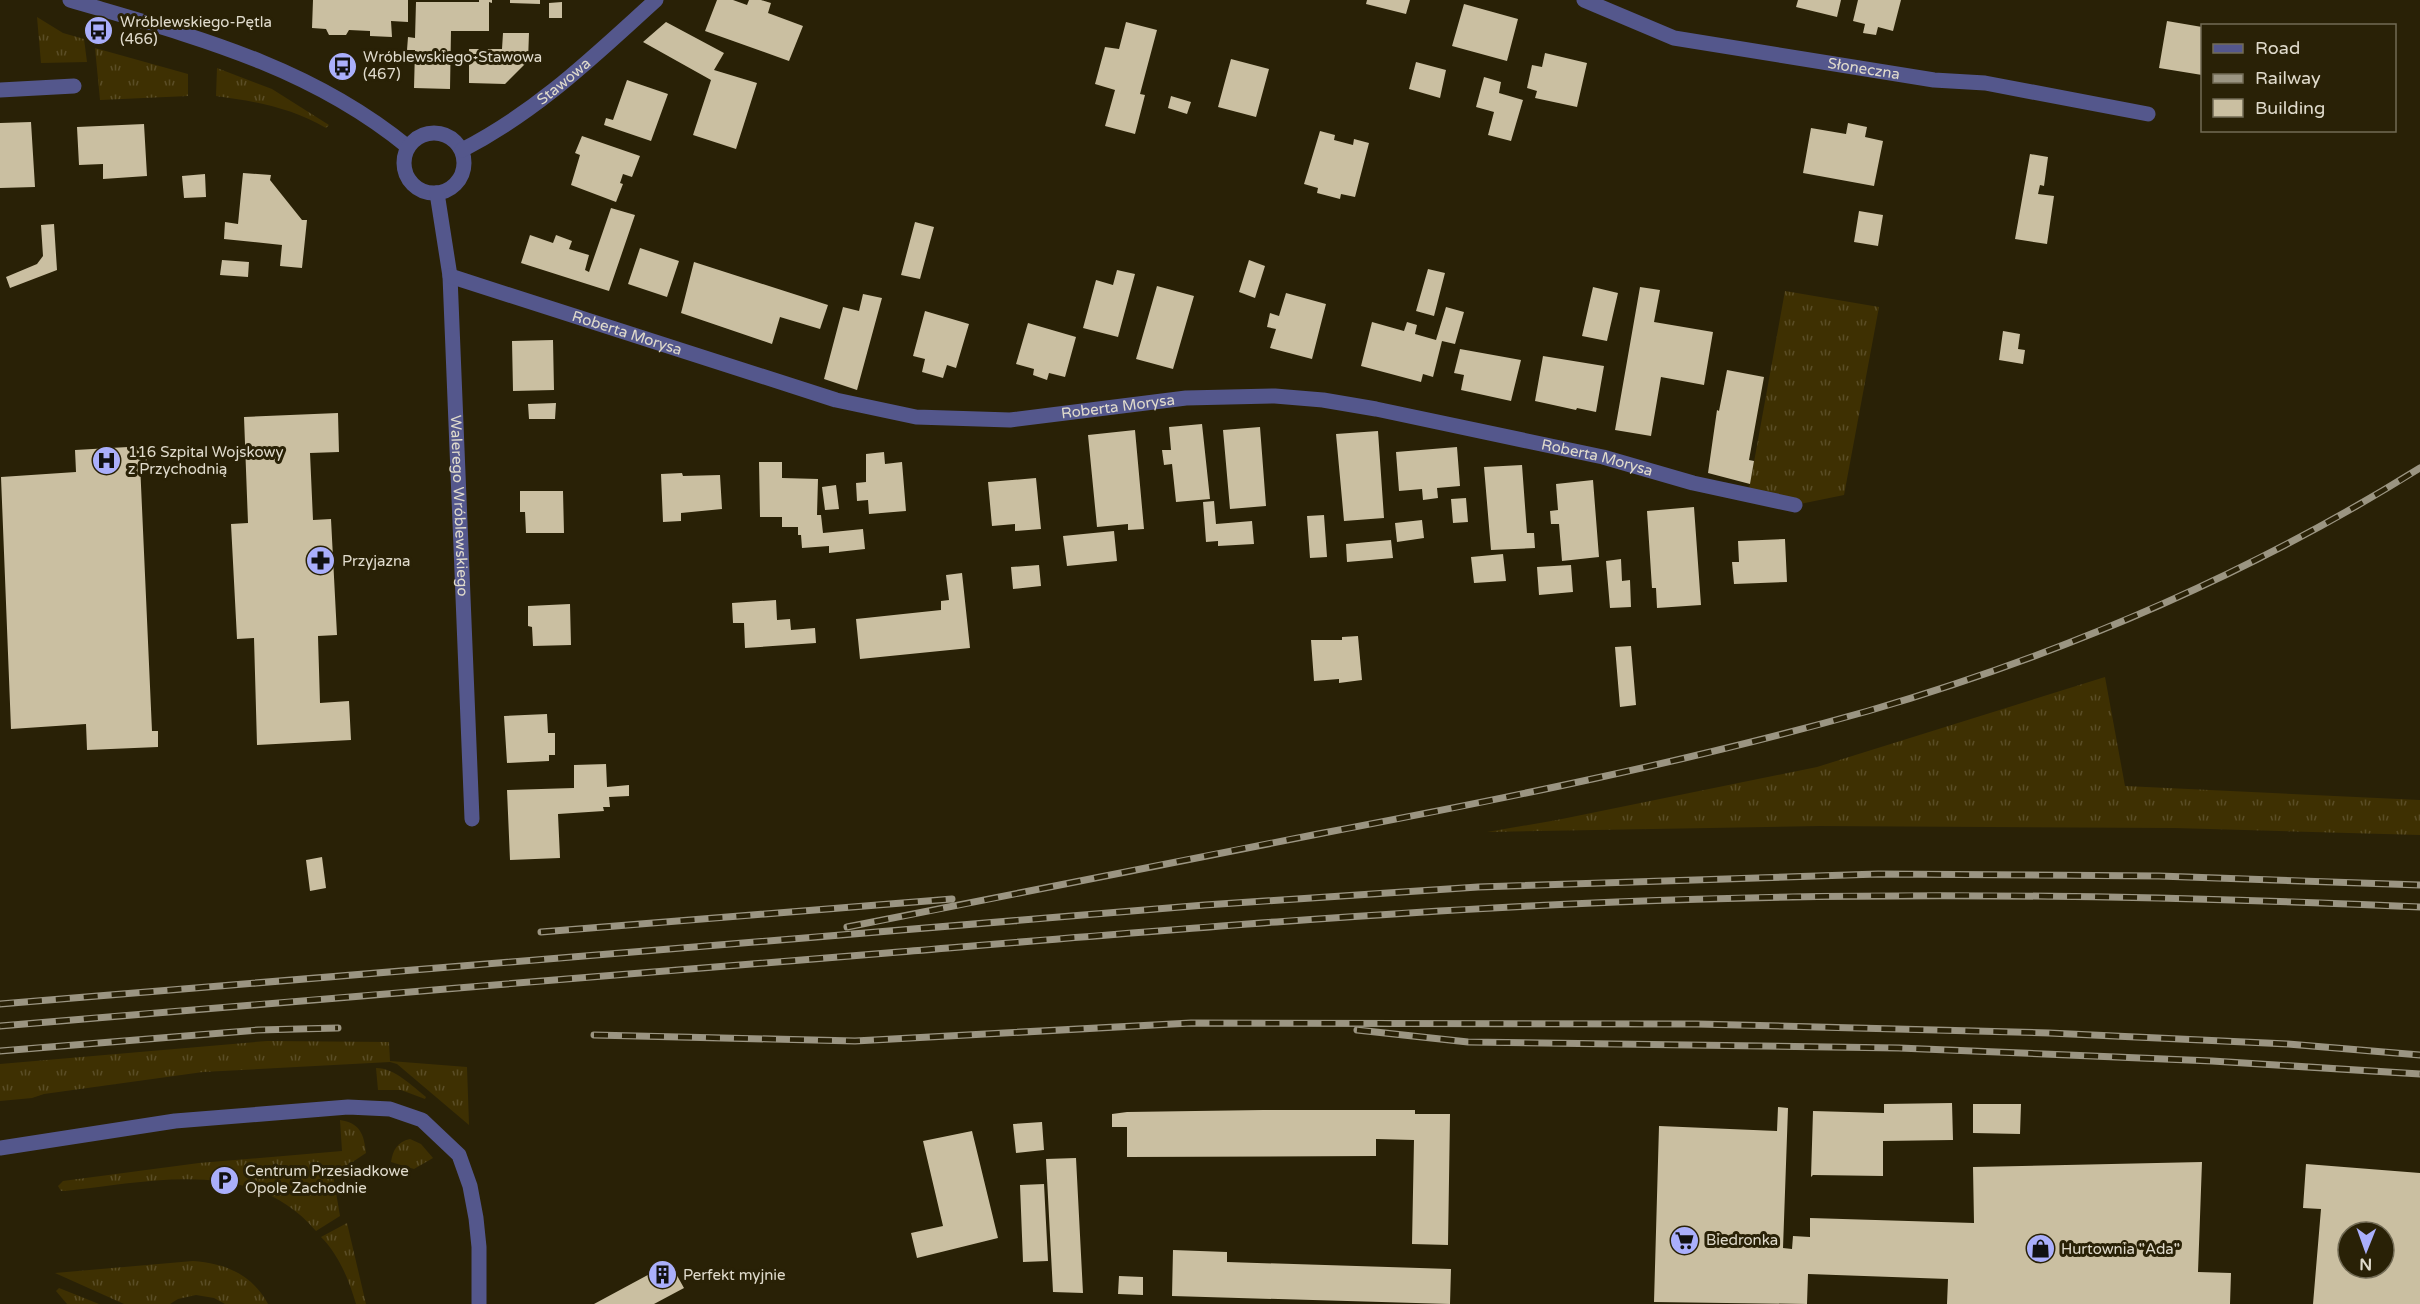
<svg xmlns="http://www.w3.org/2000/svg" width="2420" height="1304" font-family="'Varela Round',sans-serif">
	<defs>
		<pattern id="grass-tufts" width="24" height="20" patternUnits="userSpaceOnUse" patternTransform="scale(1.5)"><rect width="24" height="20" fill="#3e3002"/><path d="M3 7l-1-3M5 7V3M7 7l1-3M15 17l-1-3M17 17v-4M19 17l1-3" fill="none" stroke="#5a4d26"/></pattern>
	</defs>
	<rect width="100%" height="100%" fill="#292106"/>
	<!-- grass -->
	<path fill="url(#grass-tufts)" d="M37 17 63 33 84 39 87 62 41 63Z
		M95 48 188 74V96L100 100Z
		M217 68 272 89 329 125 326 128C292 108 254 101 216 96Z
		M1785 291 1879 307 1844 495 1795 505 1748 495Z
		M2105 677 2125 786 2420 800V835L2175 828 1819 826 1487 832 1557 820 1817 767Z
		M267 1041 389 1042 390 1061 467 1067 469 1125 397 1064 390 1062 203 1072 44 1094 32 1098 0 1101V1064Z
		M376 1068C395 1068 412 1086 426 1097L425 1099 401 1090H378Z
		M340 1120C360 1123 364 1134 366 1153L333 1175 340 1216 316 1231C252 1156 150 1182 65 1191H61L58 1186 63 1181 199 1163 342 1151Z
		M410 1139 421 1144 433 1158 414 1169 391 1162C393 1150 397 1142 410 1139Z
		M347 1223 366 1304H356C349 1280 339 1255 321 1237Z
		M193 1261C225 1263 253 1275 268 1304H225L214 1298 196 1295 178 1299 170 1304H124L55 1273Z
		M59 1288 99 1304H67L56 1291Z"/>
	<!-- building -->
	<path fill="#cabfa1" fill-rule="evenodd" d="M313 0H408V22L391 21 392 37 370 36V31L349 30 346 35H329L326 29 312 28Z
		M479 0H492V3L489 2V31H451L450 89 414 88 415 50H407L408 37 415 38 416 2H479Z
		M510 0H540V4L510 3Z
		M717 0H733L747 5 749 0H761L771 3 768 13 803 26 789 61 705 31Z
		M1367 0H1410L1406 14 1366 4Z
		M1798 0H1841L1837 17 1796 7Z
		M1858 0H1901L1893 31 1878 27 1876 35 1863 33 1865 24 1853 21Z
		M562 2V18H549V3Z
		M1464 4 1518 19 1507 61 1452 46Z
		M2167 21 2202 27V75L2159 68Z
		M666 22 724 53 714 70 757 83 736 149 693 135 711 80 643 42Z
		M1126 22 1157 30 1140 94 1145 95 1135 134 1105 126 1115 90 1095 84 1105 47 1119 49Z
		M503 33H529L528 61 505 84 469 83V49H502Z
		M1545 53 1587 63 1577 107 1535 98 1537 91 1527 88 1532 65 1542 67Z
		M1231 59 1269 69 1256 117 1218 107Z
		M1416 62 1446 70 1440 98 1409 89Z
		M1484 77 1501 82 1499 93 1523 100 1511 141 1488 135 1494 112 1476 107Z
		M627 80 668 94 651 141 604 125 606 118 613 120Z
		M1171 96 1191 102 1187 114 1168 108Z
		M31 122 35 187 0 188V123Z
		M1848 123 1867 127 1865 137 1883 141 1874 186 1803 173 1811 128 1846 134Z
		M144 124 147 176 103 179V164L79 165 77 127Z
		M1320 131 1335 135 1334 140 1353 145 1354 139 1369 143 1355 197 1341 194 1340 199 1317 193 1318 188 1304 184Z
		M582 136 640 156 632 177 623 174 620 183 623 184 616 202 571 185 580 155 575 153Z
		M2030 154 2048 157 2044 186 2040 185 2038 194 2054 196 2047 244 2015 239Z
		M243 173 271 175 270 180 302 220H307L302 268 280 266 282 245 224 239 225 222 238 224Z
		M205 174 206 197 184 198 182 176Z
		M611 208 635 215 609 291 521 263 530 235 553 243 556 235 572 241 569 249 589 255 585 270 589 272Z
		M1859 211 1883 215 1878 246 1854 242Z
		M915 222 934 227 920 279 901 275Z
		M54 224 57 270 10 288 6 277 37 264 43 256 41 225Z
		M640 248 679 261 667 297 628 284Z
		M222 260 249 262 248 277 220 275Z
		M1249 260 1265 266 1255 298 1239 292Z
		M694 262 828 305 820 329 780 317 772 344 681 313Z
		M1428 269 1445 273 1434 316 1416 311Z
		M1117 270 1135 274 1118 337 1083 328 1096 280 1113 285Z
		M1157 286 1194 296 1173 369 1136 359Z
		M1593 287 1618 293 1607 341 1582 336Z
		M1640 287 1660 290 1654 322 1713 332 1704 385 1661 377 1651 436 1615 430Z
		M1286 293 1326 304 1312 359 1270 348 1276 329 1267 327 1270 313 1279 316Z
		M863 294 882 298 857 390 824 379 843 307 859 311Z
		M1446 307 1464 312 1455 344 1442 341 1433 377 1423 374 1421 382 1361 366 1372 322 1404 331 1407 322 1417 325 1415 334 1436 340Z
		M925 311 969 324 956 368 947 365 943 378 922 372 925 359 913 356Z
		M1028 323 1076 337 1065 377 1049 373 1047 380 1033 375 1034 369 1016 364Z
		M2003 331 2020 334 2018 349 2025 350 2023 364 1999 360Z
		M553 340 554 390 513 391 512 341Z
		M1460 349 1521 360 1511 401 1461 390 1464 375 1454 373Z
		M1543 356 1604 366 1596 412 1577 408 1576 410 1535 401Z
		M1727 370 1764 377 1749 460 1754 461 1750 484 1708 473 1717 410 1719 411Z
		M556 403 555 419H529L528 404Z
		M338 413 339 452 310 453 313 520 331 519 337 635 318 636 320 703 349 701 351 740 257 745 254 638 237 639 231 524 248 523 244 417Z
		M1202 424 1210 499 1176 502 1172 464 1164 465 1162 450H1171L1169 427Z
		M1260 427 1266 506 1230 509 1223 430Z
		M1135 430 1144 529 1128 530V524L1097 527 1088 435Z
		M1378 431 1384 518 1344 521 1336 434Z
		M146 446 147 463H140L152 731H158V747L87 750 86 724 11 729 1 477 76 472 75 450Z
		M1457 447 1460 486 1437 488 1438 498 1423 500 1422 489 1399 491 1396 452Z
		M884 452 885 464 902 462 906 511 869 514 868 500 857 501 856 483 866 482V454Z
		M759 462H782V478L818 479 817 515H821L823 533 863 529 865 549 829 553V546L802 548 801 535H798V527H782V517H760Z
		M1522 465 1527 533H1534L1535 548 1491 550 1484 467Z
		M682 473 683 476 720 475 722 509 681 513V521L663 522 661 474Z
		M1036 478 1041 529 1015 531V524L992 526 988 482Z
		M1593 480 1599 557 1562 561 1559 524H1551L1550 511 1558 510 1556 484Z
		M836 485 839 509 825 510 822 487Z
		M520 491H563L564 533H526L525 512H520Z
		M1466 498 1468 522 1453 523 1451 499Z
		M1214 501 1216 524 1252 521 1254 544 1218 546V541L1206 542 1203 502Z
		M1694 507 1701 605 1657 608 1656 588H1652L1647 511Z
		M1324 515 1327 557 1310 558 1307 516Z
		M1422 520 1424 538 1397 542 1395 523Z
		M1114 531 1117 561 1067 566 1063 536Z
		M1785 539 1787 582 1734 584 1732 562H1739L1738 541Z
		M1391 540 1393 558 1347 562 1346 544Z
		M1503 554 1506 581 1474 583 1471 557Z
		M1621 559 1622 581 1630 580 1631 607 1610 608 1606 561Z
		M1039 565 1041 586 1013 589 1011 567Z
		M1571 565 1573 592 1539 595 1537 567Z
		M962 573 970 648 860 659 856 619 941 610V601L949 600 946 575Z
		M776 600 777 620 790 619 791 630 815 628 816 643 745 648 744 623H733L732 603Z
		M570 604 571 645 533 646 532 627 528 626V606Z
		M1358 636 1362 680 1339 683V679L1314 681 1311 640H1342V637Z
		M1631 646 1636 705 1620 707 1615 647Z
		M547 714 548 733H555V755H549V761L507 763 504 716Z
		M606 764 607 787 629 785V796L609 797 610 807H603L604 811 558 814 560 858 510 860 507 790 574 788V765Z
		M322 857 326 888 310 891 306 860Z
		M1952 1103 1953 1140 1883 1141V1176L1813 1175 1811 1177 1813 1111 1884 1113V1104Z
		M1973 1104H2021L2020 1134 1973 1133Z
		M1778 1107 1788 1108 1783 1248 1792 1249 1793 1236 1810 1237V1218L1974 1223 1973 1167 2202 1162 2198 1272 2231 1273 2230 1304H1947L1948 1279 1808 1274 1807 1304 1654 1302 1659 1126 1777 1131Z
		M1263 1110H1415V1114H1450L1448 1245 1412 1244 1414 1140 1376 1139V1156L1127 1157V1127H1112V1114L1127 1112Z
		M1042 1122 1044 1150 1016 1153 1013 1124Z
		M972 1131 998 1238 917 1258 911 1233 943 1226 923 1141Z
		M1076 1158 1083 1293 1053 1292 1046 1159Z
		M2306 1164 2420 1173V1304H2313L2321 1209 2303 1208ZM2348 1232H2384V1268H2348Z
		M1044 1184 1048 1261 1023 1262 1020 1185Z
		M1173 1250 1227 1252V1262L1451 1269 1450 1304 1172 1296Z
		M670 1263 684 1288 654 1304H594Z
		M1119 1276 1143 1277V1295L1118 1294Z"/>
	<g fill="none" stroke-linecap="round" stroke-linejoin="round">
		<!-- street -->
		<g stroke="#54578c" stroke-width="15">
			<path d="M70 0C192 36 308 65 408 147"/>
			<path id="s1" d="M1584 0 1674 38 1934 80 1985 83 2148 114"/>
			<path d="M0 90 74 86"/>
			<circle cx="434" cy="163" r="30"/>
			<path id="s2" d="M462 150C538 111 593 57 656 0"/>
			<path id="s3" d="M437 193 450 276 472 819"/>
			<path id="s4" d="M450 276 836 400 916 417 1010 420 1186 398 1275 396 1323 400 1376 409 1603 457 1693 483 1795 505"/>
			<path d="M0 1148 175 1121 348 1107 390 1109 422 1120 459 1155 470 1186 476 1218 479 1247V1304"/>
		</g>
		<defs>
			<path id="rail" d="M847 927C1004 897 1161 864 1318 834 1503 799 1687 762 1868 711 2060 655 2250 574 2420 468
				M541 932 952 899
				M0 1004 1205 905 1478 887 1878 874 2159 876 2420 885
				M0 1026C296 1001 591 977 887 953 1130 933 1372 912 1616 902 1884 891 2152 895 2420 907
				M1357 1030 1468 1042 1899 1048 2212 1061 2420 1074
				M594 1035 855 1041 1191 1023 1697 1024 2049 1033 2288 1044 2420 1055
				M0 1051 258 1030 338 1028"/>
		</defs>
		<!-- rail casing -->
		<use href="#rail" stroke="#9b9582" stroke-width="7"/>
		<!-- rail -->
		<use href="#rail" stroke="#292106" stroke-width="4.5" stroke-dasharray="14" stroke-linecap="butt"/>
	</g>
	<!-- icons -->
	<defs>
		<symbol id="bus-disc" viewBox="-11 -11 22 22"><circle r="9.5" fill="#aaaffb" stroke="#292106"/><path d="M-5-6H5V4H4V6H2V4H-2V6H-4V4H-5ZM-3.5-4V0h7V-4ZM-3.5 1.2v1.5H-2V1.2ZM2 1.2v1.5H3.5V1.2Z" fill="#111"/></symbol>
		<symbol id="hospital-disc" viewBox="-11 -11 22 22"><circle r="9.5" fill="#aaaffb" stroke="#292106"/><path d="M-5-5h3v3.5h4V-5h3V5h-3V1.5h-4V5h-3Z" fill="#111"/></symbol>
		<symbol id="pharmacy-disc" viewBox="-11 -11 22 22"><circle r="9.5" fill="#aaaffb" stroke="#292106"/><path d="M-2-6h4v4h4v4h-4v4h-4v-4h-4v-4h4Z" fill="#111"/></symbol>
		<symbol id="parking-disc" viewBox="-11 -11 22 22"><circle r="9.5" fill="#aaaffb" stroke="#292106"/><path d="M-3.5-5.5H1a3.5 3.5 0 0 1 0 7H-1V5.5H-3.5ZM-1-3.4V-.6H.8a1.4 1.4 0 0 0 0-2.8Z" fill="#111"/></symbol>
		<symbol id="supermarket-disc" viewBox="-11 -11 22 22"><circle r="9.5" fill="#aaaffb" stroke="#292106"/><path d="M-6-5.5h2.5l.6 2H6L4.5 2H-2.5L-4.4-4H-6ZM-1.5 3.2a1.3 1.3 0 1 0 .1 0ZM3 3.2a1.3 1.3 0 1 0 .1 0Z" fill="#111"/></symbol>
		<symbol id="shop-disc" viewBox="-11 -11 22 22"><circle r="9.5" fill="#aaaffb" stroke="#292106"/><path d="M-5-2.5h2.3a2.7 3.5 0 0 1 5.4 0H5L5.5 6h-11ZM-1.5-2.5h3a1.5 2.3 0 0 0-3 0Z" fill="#111"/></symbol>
		<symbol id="building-disc" viewBox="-11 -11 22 22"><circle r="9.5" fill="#aaaffb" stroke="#292106"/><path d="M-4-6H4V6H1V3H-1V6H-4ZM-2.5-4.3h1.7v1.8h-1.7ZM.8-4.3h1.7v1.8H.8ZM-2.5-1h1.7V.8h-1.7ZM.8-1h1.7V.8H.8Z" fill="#111"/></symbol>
	</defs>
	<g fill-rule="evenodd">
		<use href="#bus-disc" x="82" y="14" width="33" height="33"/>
		<use href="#bus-disc" x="326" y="50" width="33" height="33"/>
		<use href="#hospital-disc" x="90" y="444" width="33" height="33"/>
		<use href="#pharmacy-disc" x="304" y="544" width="33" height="33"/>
		<use href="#parking-disc" x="208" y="1164" width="33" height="33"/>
		<use href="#supermarket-disc" x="1668" y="1224" width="33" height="33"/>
		<use href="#shop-disc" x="2024" y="1232" width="33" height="33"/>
		<use href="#building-disc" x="646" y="1258" width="33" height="33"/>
	</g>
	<g text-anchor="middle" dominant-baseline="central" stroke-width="6" stroke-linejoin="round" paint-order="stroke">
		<!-- poi labels -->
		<g font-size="15" fill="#e0dbcc" stroke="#292106" text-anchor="start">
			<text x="120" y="22">Wróblewskiego-Pętla<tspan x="120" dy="17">(466)</tspan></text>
			<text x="363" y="57">Wróblewskiego-Stawowa<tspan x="363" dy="17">(467)</tspan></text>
			<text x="128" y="452">116 Szpital Wojskowy<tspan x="128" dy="17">z Przychodnią</tspan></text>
			<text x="342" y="561">Przyjazna</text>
			<text x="245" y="1171">Centrum Przesiadkowe<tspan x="245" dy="17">Opole Zachodnie</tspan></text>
			<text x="1706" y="1240">Biedronka</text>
			<text x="2061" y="1249">Hurtownia "Ada"</text>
			<text x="683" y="1275">Perfekt myjnie</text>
		</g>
		<!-- street labels -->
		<g font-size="15" fill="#e0dbcc" stroke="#292106">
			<text stroke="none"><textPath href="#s1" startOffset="290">Słoneczna</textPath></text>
			<text stroke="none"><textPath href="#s2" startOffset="123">Stawowa</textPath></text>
			<text stroke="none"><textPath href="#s4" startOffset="186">Roberta Morysa</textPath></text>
			<text stroke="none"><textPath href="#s4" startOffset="690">Roberta Morysa</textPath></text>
			<text stroke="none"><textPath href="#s4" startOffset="1176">Roberta Morysa</textPath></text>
			<text stroke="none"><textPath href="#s3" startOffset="314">Walerego Wróblewskiego</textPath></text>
		</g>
	</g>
	<!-- legend -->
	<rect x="2201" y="24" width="195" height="108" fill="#292106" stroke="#726b55" stroke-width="1.5"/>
	<rect x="2213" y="44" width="30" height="9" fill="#54578c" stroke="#726b55" stroke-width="1.5"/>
	<text x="2255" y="54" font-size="18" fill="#e0dbcc">Road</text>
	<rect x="2213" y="74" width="30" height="9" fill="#9b9582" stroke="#726b55" stroke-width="1.5"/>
	<text x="2255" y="84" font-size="18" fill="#e0dbcc">Railway</text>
	<rect x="2213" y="99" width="30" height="18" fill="#cabfa1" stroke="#726b55" stroke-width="1.5"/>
	<text x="2255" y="114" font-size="18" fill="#e0dbcc">Building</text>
	<!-- north arrow -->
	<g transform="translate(2366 1250) rotate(181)"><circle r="28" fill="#292106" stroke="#726b55" stroke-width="1.5"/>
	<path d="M0-4.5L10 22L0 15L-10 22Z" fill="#aaaffb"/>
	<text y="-9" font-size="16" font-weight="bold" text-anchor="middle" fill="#e0dbcc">N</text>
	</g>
</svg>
